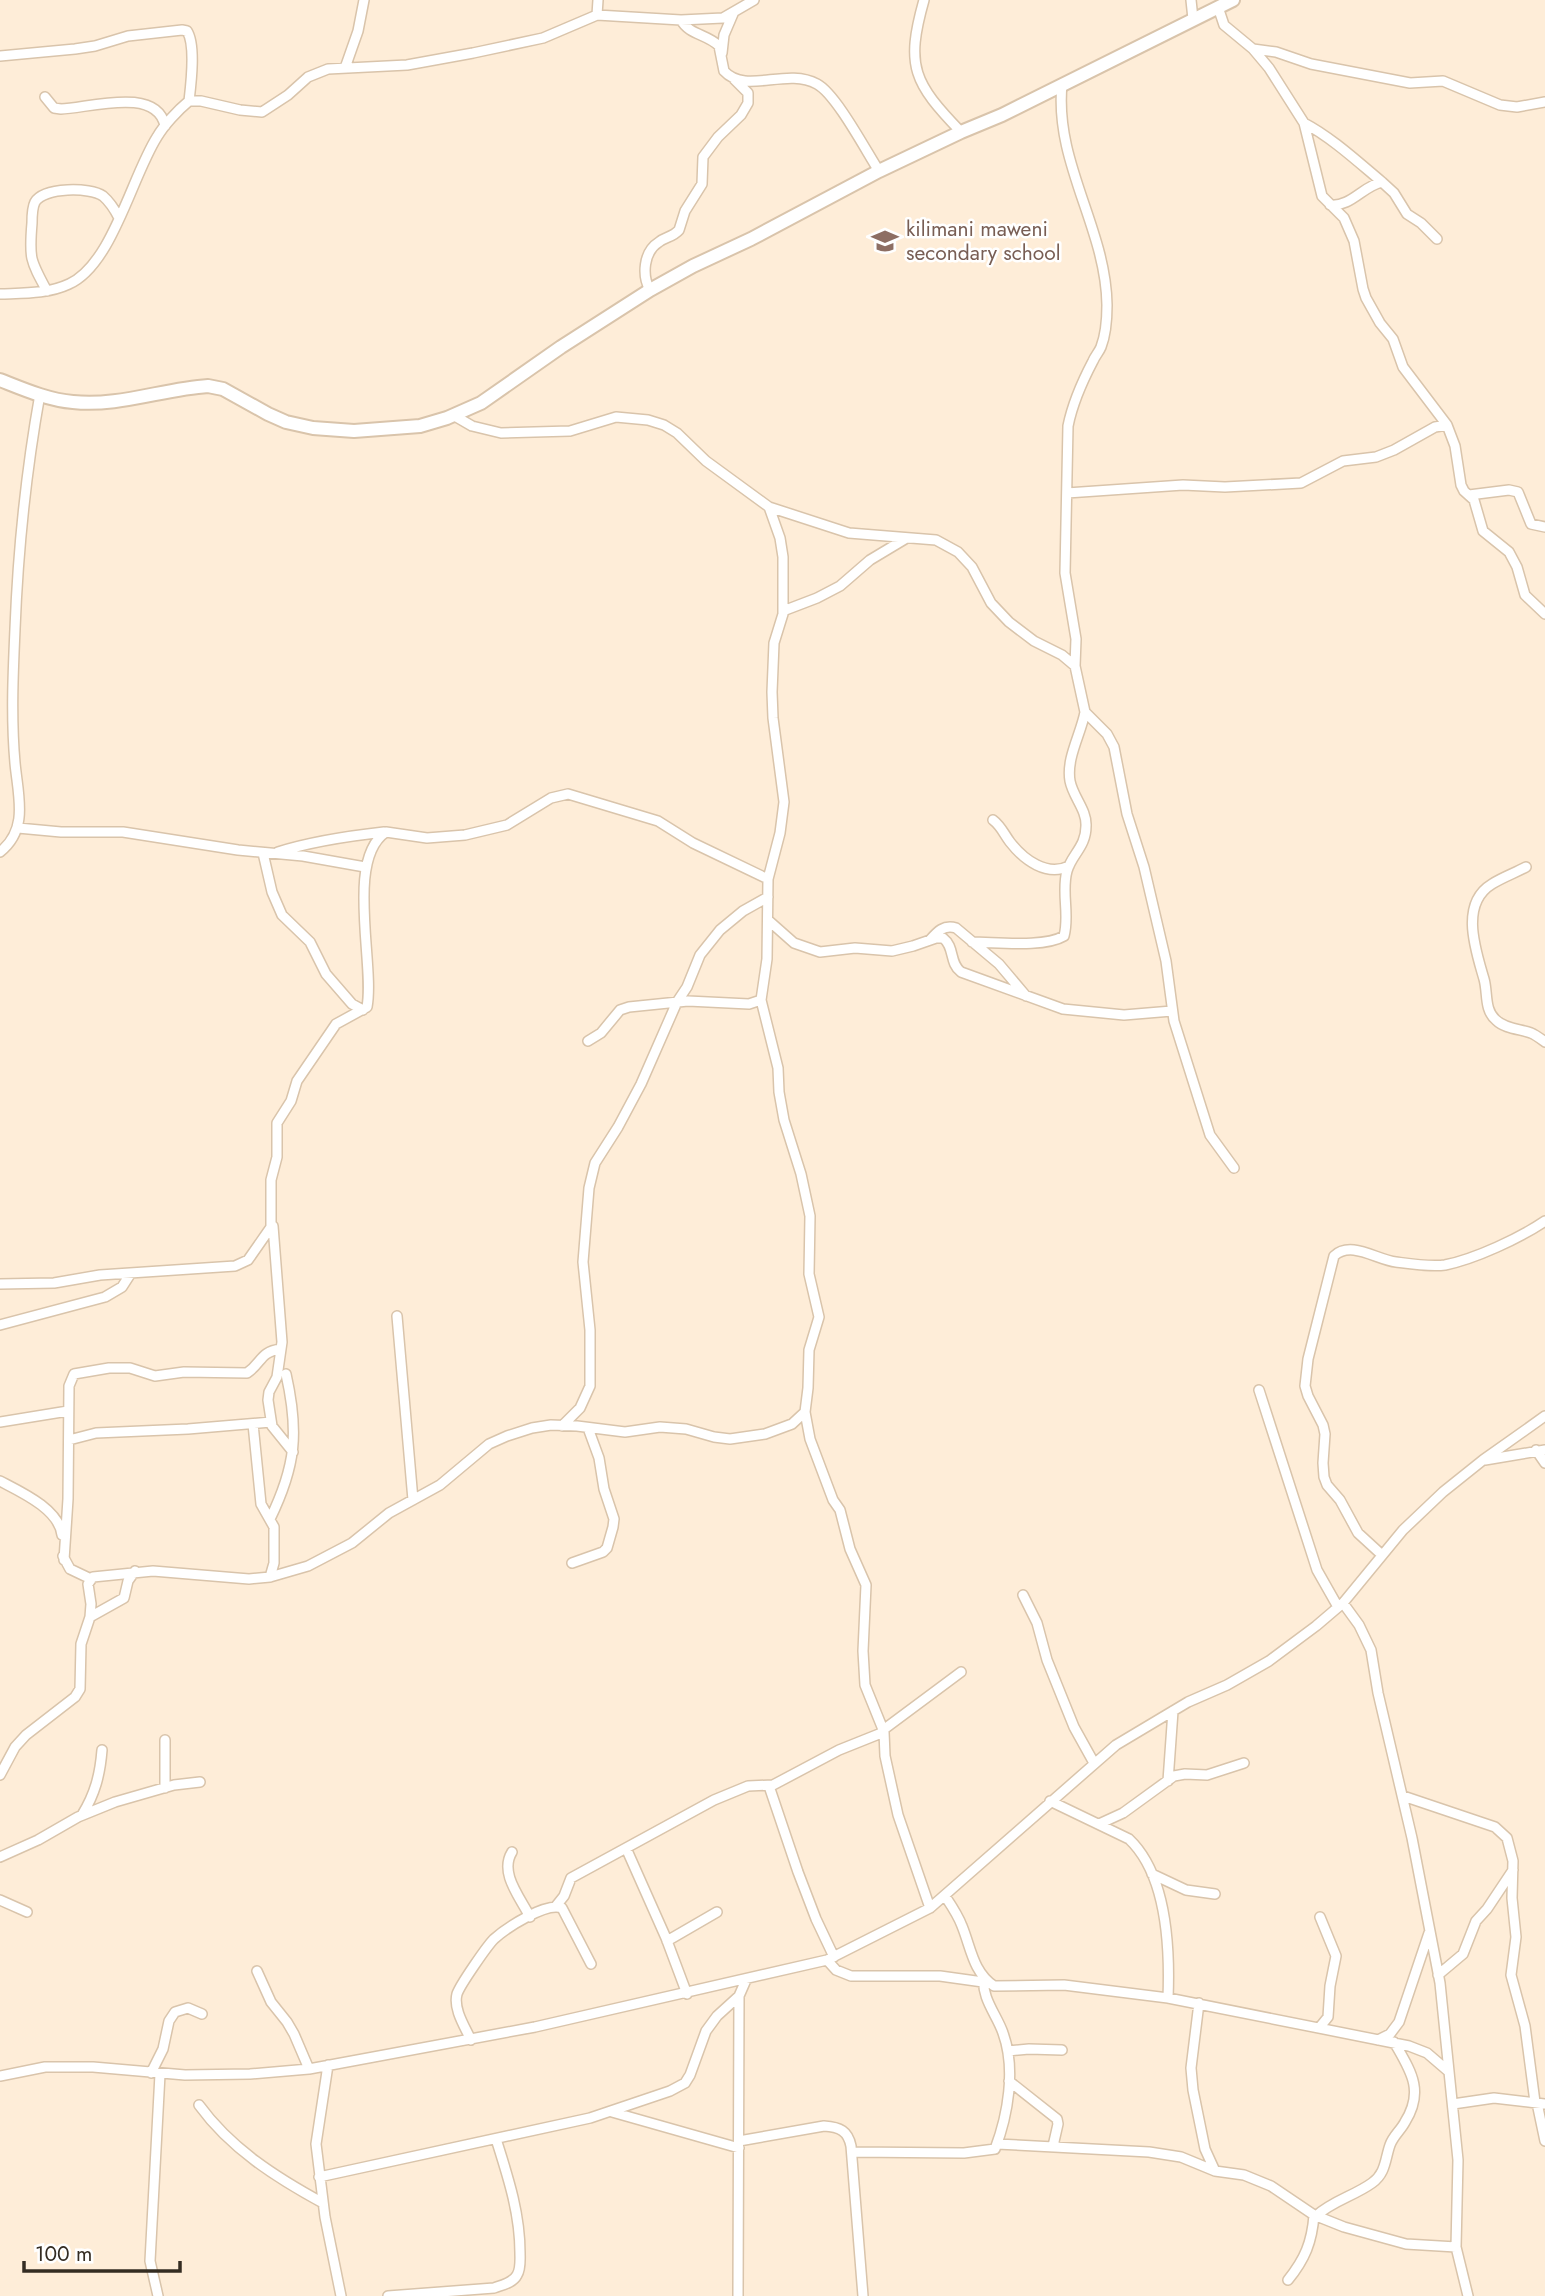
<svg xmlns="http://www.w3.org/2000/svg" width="1545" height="2296" font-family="Jost,sans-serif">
	<rect width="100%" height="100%" fill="#feedd8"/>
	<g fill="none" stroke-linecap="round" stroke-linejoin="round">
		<defs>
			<path id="street" d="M924 0C905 67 914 83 961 132
				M1191 0 1193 19
				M1218 7 1224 25 1253 49 1269 68 1304 123 1322 196 1344 218 1354 241 1363 289 1366 298 1380 323 1393 339 1403 367 1447 425
				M597 15 598 0
				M681 20C689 35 707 34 719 46L724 71C746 95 786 67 817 84 836 94 866 151 879 171
				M1253 49 1276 52 1311 64 1410 83 1443 81 1500 105 1517 107 1545 102
				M722 53 724 35 733 14
				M0 56 75 49 95 46 128 36 182 30 187 31C196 45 191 84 189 101
				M345 68 358 31 364 0
				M1062 84C1054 163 1106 228 1107 305 1107 318 1106 334 1101 347 1099 352 1095 356 1093 361 1083 380 1072 406 1068 426L1065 573 1076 639 1075 666
				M45 97 54 108 61 109C89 108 157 86 165 126
				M1304 123C1331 137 1358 162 1382 182
				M1330 205C1351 207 1363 186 1382 182L1394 193 1407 214 1421 223 1437 239
				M650 290C642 276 643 252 659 242 665 237 673 237 679 230L685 211 702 184 703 157 718 137 741 115 748 103V93L734 79
				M47 291C30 260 29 258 32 223 32 217 32 208 35 202 44 187 90 187 103 196 110 202 115 210 119 218
				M0 294C23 293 48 294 69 284 112 265 132 176 157 137 164 125 178 110 189 101H201L240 110 262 112 288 95 308 77 328 69 407 65 473 53 543 38 597 15 681 20 723 18 754 0
				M1067 493 1183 485 1225 487 1301 483 1343 461 1376 457 1394 450 1435 427 1447 425 1455 446 1461 485 1464 491 1474 500 1483 531 1509 552 1517 567 1525 595 1545 614
				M1469 495 1509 490 1518 492 1531 524 1545 527
				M769 507 849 533 936 540 958 552 972 567 991 603 1009 622 1034 641 1062 655 1075 666 1085 712 1107 734 1114 747 1127 814 1144 867 1166 961 1174 1021 1210 1135 1234 1168
				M783 611 817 598 840 586 870 560 905 539
				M993 820C1001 826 1004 834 1010 842 1024 860 1047 877 1069 866
				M18 828 61 832H123L238 850 303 856 365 867
				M0 852C29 829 18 796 15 763 11 718 13 674 15 629 18 550 26 472 40 394
				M278 852C313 841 348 836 384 832
				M263 853 272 892 282 915 310 942 326 974 352 1004 363 1010
				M1526 867C1515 873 1503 877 1492 884 1459 904 1476 951 1484 979 1488 993 1484 1010 1496 1020 1505 1029 1520 1029 1531 1033 1536 1035 1541 1039 1545 1042
				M768 920 794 943 820 952 855 948 892 951 913 946 936 938H943C955 947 949 963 961 972L1063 1009 1124 1015 1172 1011
				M930 940C937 932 944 924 956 928L999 964 1026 996
				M972 942C996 942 1044 948 1064 936 1070 915 1061 892 1067 871 1072 854 1086 847 1086 826 1087 810 1073 797 1070 781 1066 758 1081 734 1085 712
				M588 1041 601 1033 620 1010 629 1007 688 1001 749 1004 761 1000
				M273 1226 282 1342 277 1377 269 1392 268 1400 272 1426 293 1452
				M0 1284 54 1283 100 1275 235 1266 248 1260 271 1227V1180L277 1157V1123L291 1101 297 1081 336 1024 367 1007C375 964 345 859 386 832L427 838 465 835 507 825 551 798 568 794 658 821 693 843 768 879
				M397 1316 413 1500
				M0 1325 105 1297 122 1287 131 1273
				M1259 1390 1317 1570 1338 1607
				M805 1412 810 1439 833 1500 840 1510 850 1549 866 1585 863 1651 865 1685 884 1732 885 1756 898 1815 930 1908
				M0 1422 68 1411
				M253 1424 261 1504 274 1527V1563L270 1577
				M562 1426 580 1408 590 1386V1330L583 1262 589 1188 595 1163 618 1127 641 1084 677 1002 687 987 700 955 720 930 743 911 768 897
				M69 1440 96 1433 188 1429 271 1422
				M1536 1450 1545 1463
				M1485 1460 1545 1450
				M0 1481C21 1492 59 1509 62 1535
				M270 1519C296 1466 299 1432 286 1374
				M1382 1555 1358 1533 1340 1500 1327 1485 1324 1477 1323 1463 1325 1434 1323 1425 1308 1396 1305 1386 1308 1359 1334 1256C1351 1240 1377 1260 1396 1262 1411 1264 1430 1267 1445 1265 1475 1259 1520 1238 1545 1221
				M63 1556 70 1569 91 1579
				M64 1560 68 1499 69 1386 74 1374 109 1368H130L155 1376 184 1372 247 1373C263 1362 259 1352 281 1349
				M572 1563 603 1552 607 1548 613 1527 614 1519 604 1489 599 1458 588 1428
				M1023 1595 1037 1623 1047 1660 1074 1727 1094 1763
				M1343 1603 1359 1625 1371 1650 1378 1693 1412 1838 1440 1983 1458 2160 1456 2247 1468 2296
				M90 1617 124 1598 128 1581 135 1571
				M883 1730 961 1672
				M0 1775 15 1747 26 1735 75 1697 80 1689 81 1644 90 1617 91 1604 88 1584 93 1577 153 1571 249 1579 270 1577 308 1566 352 1543 389 1513 440 1485 489 1444 507 1436 532 1428 551 1425 577 1426 625 1432 660 1427 686 1429 714 1437 730 1439 765 1434 792 1424 805 1412 808 1388 809 1350 819 1317 809 1274 810 1216 801 1174 784 1120 779 1092 778 1068 761 1000 767 959 768 879 780 833 784 802 773 718 772 692 774 643 783 614V557L780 538 769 507 706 461 677 433 664 425 648 420 616 417 570 431 501 433 472 426 453 415
				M1168 1781 1173 1711
				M769 1786 798 1872 816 1919 834 1957
				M165 1788V1740
				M1403 1796 1495 1827 1507 1838 1513 1861 1512 1898 1516 1937 1511 1975 1525 2026 1535 2102
				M1050 1801 1129 1839C1167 1875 1170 1948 1168 1998
				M82 1815C95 1794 100 1775 102 1750
				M1099 1824 1123 1813 1174 1776 1185 1774 1207 1775 1244 1763
				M626 1848 666 1938 687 1994
				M512 1852C499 1873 520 1897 530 1917
				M0 1857 38 1840 78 1817 115 1802 174 1785 200 1782
				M1152 1874 1186 1890 1215 1894
				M945 1896C951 1905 958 1915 962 1926 971 1948 973 1972 994 1986L1064 1985 1168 1998 1409 2046 1427 2053 1448 2071
				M0 1900 27 1912
				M556 1906 564 1896 571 1878 714 1800 748 1786 773 1785 839 1750 884 1732
				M667 1941 717 1912
				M827 1960 836 1970 851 1976H940L983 1982
				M257 1971 271 2002 287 2022 294 2034 309 2069
				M1438 1975 1463 1954 1476 1921 1487 1909 1513 1870
				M1199 2003 1191 2068 1193 2090 1205 2149 1215 2171
				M1319 2028 1328 2017 1330 1986 1336 1956 1320 1917
				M471 2040C465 2027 453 2009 457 1994 460 1985 487 1946 494 1939 506 1928 546 1902 562 1908L591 1964
				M1378 2040 1390 2034 1399 2022 1429 1933
				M1008 2051 1029 2049 1062 2050
				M328 2065 316 2144 325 2217 341 2296
				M151 2073 163 2049 169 2021 175 2012 188 2008 202 2014
				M0 2076 45 2067H93L185 2075 250 2074 309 2069 535 2027 827 1960 930 1908 1116 1745 1188 1702 1227 1685 1269 1661 1316 1626 1343 1603 1403 1530 1443 1492 1483 1460 1545 1416
				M1009 2081 1057 2119 1058 2124 1053 2146
				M1537 2103 1545 2141
				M1453 2104 1494 2098 1545 2104
				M199 2105C231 2149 277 2178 323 2203
				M612 2112 739 2148
				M739 2141 824 2126C840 2127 848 2131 851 2146L863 2296
				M997 2144 1149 2152 1181 2157 1215 2171 1244 2175 1271 2186 1314 2215 1344 2227 1406 2244 1456 2247
				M852 2152 964 2153 995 2149C1008 2115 1016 2069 1003 2033 997 2015 981 1998 984 1977
				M319 2177 590 2118 670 2091 685 2083 690 2075 706 2031 717 2016 739 1996 746 1980
				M1316 2216C1332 2201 1354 2196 1372 2183 1386 2173 1385 2159 1390 2145 1393 2136 1401 2130 1405 2122 1425 2090 1410 2070 1394 2042
				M1288 2280C1305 2259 1312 2242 1314 2215
				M158 2296 150 2261 160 2074
				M388 2296 494 2288C502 2285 513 2283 517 2275 521 2269 520 2259 520 2253 520 2213 508 2177 496 2139
				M738 2296 739 1996"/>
			<path id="secondary" d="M0 380C23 389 48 400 73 402 118 407 163 389 208 386L223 389 268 414 286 422 313 428 354 431 420 426 447 418 481 403 561 347 650 290 693 266 751 239 879 171 961 132 1002 115 1233 0"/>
		</defs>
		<!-- street casing -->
		<use href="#street" stroke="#d9c4ab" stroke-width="12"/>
		<!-- secondary casing -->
		<use href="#secondary" stroke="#d9c4ab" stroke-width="16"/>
		<!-- street -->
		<use href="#street" stroke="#fff" stroke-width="9"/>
		<!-- secondary -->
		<use href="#secondary" stroke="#fff" stroke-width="12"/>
	</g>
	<!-- icons -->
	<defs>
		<symbol id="school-bare" viewBox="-9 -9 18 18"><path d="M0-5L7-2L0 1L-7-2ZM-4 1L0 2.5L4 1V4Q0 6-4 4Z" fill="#8d6e63" stroke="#fff" stroke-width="2.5" paint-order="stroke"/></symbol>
	</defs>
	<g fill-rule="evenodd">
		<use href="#school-bare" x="866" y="222" width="38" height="38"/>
	</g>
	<g text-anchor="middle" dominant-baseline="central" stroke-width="5" stroke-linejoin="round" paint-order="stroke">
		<!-- education labels -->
		<g font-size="21" fill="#785e54" stroke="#fff" text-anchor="start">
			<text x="906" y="229">kilimani maweni<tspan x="906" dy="24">secondary school</tspan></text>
		</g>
	</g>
	<!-- scale -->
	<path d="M24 2261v10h156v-10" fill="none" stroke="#342c22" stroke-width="3.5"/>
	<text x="35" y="2261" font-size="21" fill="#342c22" stroke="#ffffff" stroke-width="5" paint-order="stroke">100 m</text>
</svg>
